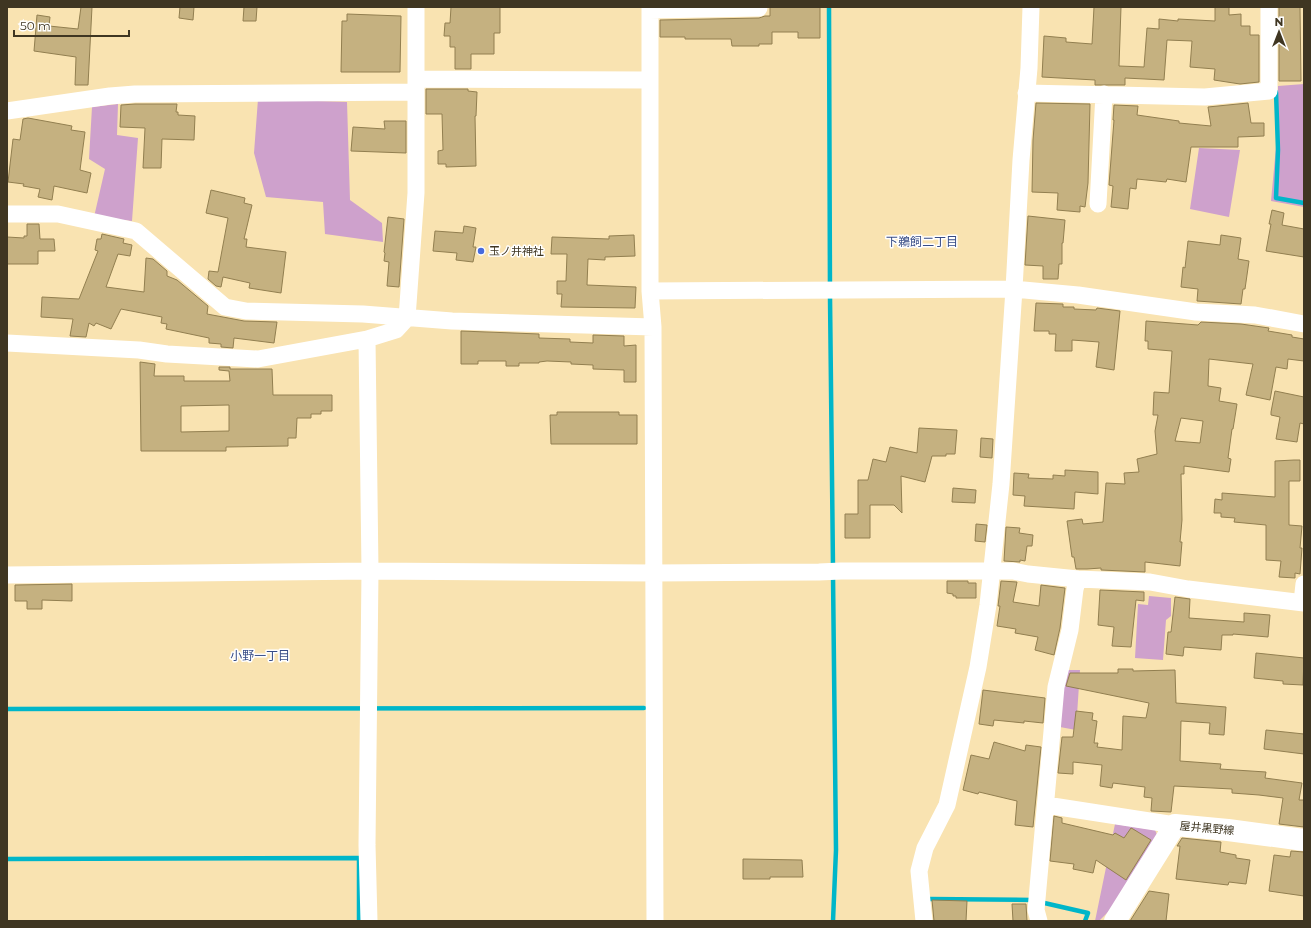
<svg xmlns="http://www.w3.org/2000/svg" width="1311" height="928" font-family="Montserrat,'Noto Sans JP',sans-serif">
	<rect width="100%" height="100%" fill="#f9e3b1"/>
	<!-- green -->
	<path fill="#cea1cc" d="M1304 84V207L1271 201 1277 136 1278 86Z
		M258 99 347 102 350 200 382 223 383 242 325 234 323 202 266 197 254 153Z
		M118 104 117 135 138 138 132 221 94 217 105 169 89 159 92 107Z
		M1199 148 1240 150 1229 217 1190 209Z
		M1149 596 1171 598V616L1166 620 1163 660 1135 658 1138 604 1148 605Z
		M1064 670H1080L1076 730 1060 727Z
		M1115 824 1155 830 1158 837 1117 903 1099 921H1095Z"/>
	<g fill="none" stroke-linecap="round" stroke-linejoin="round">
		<!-- stream -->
		<path stroke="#00b6c9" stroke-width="4.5" d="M829 7 830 297 833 567
			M1276 92 1278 150 1276 198 1304 203
			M833 575 836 850 833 921
			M7 709 644 708
			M7 859 359 858V921
			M929 899 1033 900
			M1040 902 1088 913 1085 921"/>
	</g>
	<!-- building -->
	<path fill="#c5b180" stroke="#927f50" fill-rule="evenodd" d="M81 7H92L88 85H75L76 57 34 51 37 15 50 17 49 26 78 29Z
		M180 7H194L193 20 179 18Z
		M244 7H257L256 21H243Z
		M451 7H500V33H494V54H471V69H455V47H450V36H444L445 23H450Z
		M770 7H820V38H798V32H772V44H759V46H732L731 39H685V37H660V20L759 18 765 16H770Z
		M1094 7H1121L1119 66 1144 67 1147 28 1159 29V19L1178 21V19L1215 21V7H1229V15L1241 14V26H1250V35H1259V82L1240 84 1214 80 1215 69 1190 67 1192 41 1167 40 1164 80 1125 78V85H1095V80L1042 77 1044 36 1066 38V42L1092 44Z
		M1279 7H1300L1301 81H1279Z
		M347 14 401 16 400 72H341L342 21H347Z
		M426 89H468V91L477 92 476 116H475L476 166 446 167V164H438V151L443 150 442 114H426Z
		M1036 103 1090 104 1088 183 1085 207 1080 206V212L1057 210 1058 193 1032 192 1033 140Z
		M1248 103 1251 123H1264V136L1238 137V147H1191L1186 182 1167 179 1166 182 1137 179 1136 189 1130 188 1128 209 1111 207 1113 186 1109 185 1114 120H1113L1114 105 1138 106 1137 115 1179 121V123L1211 126 1208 107Z
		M135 104H177L176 112H178V115L195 116 194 140 162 139 161 168H143L145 128 120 127 121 105Z
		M28 118 72 126 71 130 85 132 80 170 91 173 87 193 54 186 52 200 38 197 40 189 23 186 24 184 8 182 13 139 20 140 23 119Z
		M384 121H406V153L351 151 353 127 385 129Z
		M211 190 245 198 244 203 252 205 244 239H247L246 247 286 252 281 293 249 288 250 283 223 277 221 287 216 286 208 279 209 271 218 272 228 218 206 213Z
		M1272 210 1284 213 1282 225 1304 229V257L1266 251 1271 224H1269Z
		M1028 216 1065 220 1063 243H1062V264H1059L1058 279H1043V266L1025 265Z
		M388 217 404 219 399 287 387 286 389 262 384 261 385 253 384 252Z
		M27 224H39L40 239H54L55 251H38V264H7V237L24 238V236H27Z
		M464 226 476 228 473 247H476L473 262 456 260 457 253 433 251 435 231 463 233Z
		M102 234 124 239 123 243 132 245 130 256 118 254 106 287 144 292 146 258 153 259 167 271V276L177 280 208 306 207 314 244 321 277 322 274 343 234 338 233 348 221 347V344L209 343V338L166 329 167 324 161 323 162 317 121 309 111 329 96 323 94 326 89 323 86 337 70 336 73 319 41 317 42 297 79 299 98 251 95 250 97 239H101Z
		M634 235 635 256 605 257V260L588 259 587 285 636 287 635 308 561 307 562 294H557V281H566L567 254H551L552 237 609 239V236Z
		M1221 235 1241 238 1238 259 1249 261 1245 289H1243L1241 304 1197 301 1198 289 1181 287 1183 267 1185 268 1188 241 1220 245Z
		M1036 303 1063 304V307H1074V309L1096 310 1097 308 1120 311 1114 370 1096 367 1099 342 1072 340V351H1055L1056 334H1049V331H1034Z
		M1146 321 1198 325 1201 322 1241 324 1269 328 1268 331 1292 335V337L1304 339V361L1288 359 1287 369 1276 367 1270 400 1246 395 1253 364 1209 359 1208 386 1221 388 1219 401 1237 404 1233 429H1232L1228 458 1231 459 1229 472 1184 466V474H1181L1182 520 1180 542H1182L1180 566 1145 562V572L1101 570V568L1087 569H1076L1074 557H1072L1067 521 1082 519 1083 524 1103 522 1106 483 1125 484 1124 473 1139 472 1137 459 1157 454 1155 431 1158 415H1153L1154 392 1169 393 1172 351 1148 349V341H1145ZM1181 418 1203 421 1200 443 1175 441Z
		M461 331 539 334V338L570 339V342L593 343V335L624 336V346L636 345V382H624V370L593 369V365L571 364V362L547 361 539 362V363H519V366H506V361H478V364H461Z
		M140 362 155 364 154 376H184V381H230L229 371 219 370V367H230V369H272L273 395H332V411H321V414H311V418H297L296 438H288V446L226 447V451H141ZM229 405V431L181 432V406Z
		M1275 391 1304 397V424L1300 423 1297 442 1276 439 1280 417 1271 415V412Z
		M557 412H619V415H637V444H551L550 415H557Z
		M919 428 957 430 955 454H946V456H932L925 482 901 476 902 513 894 505H870V538H845V514H858V480H868L873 459 886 462 890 447 917 453Z
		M981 438 993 439 992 458 980 457Z
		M1294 460H1300V481H1289V525L1302 526 1300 548H1302L1300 574 1295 573V578L1279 577 1281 561 1266 560V525L1234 522 1235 518 1221 517V513H1214L1215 499 1222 500V493L1275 497V461Z
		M1065 470 1098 472V494L1075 492 1074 509 1024 506 1025 496 1013 495 1014 473 1029 474 1028 478 1053 479V475L1065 476Z
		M953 488 976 490 975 503 952 502Z
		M976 524 987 525 985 542 975 541Z
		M1006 527 1020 528 1019 533 1033 535 1032 546H1027L1025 561 1020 560V562L1004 561Z
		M947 581H968V583H976V598H956V596H953V594L947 593Z
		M1001 581 1017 582 1013 602 1039 606 1041 585 1065 588 1060 628 1054 655 1035 650 1038 637 1015 633 1016 629 997 626 1000 606H998Z
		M72 584V601L42 600V609H27V601H15V585Z
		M1100 590 1144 592V601L1136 600 1131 647 1112 646 1114 627 1098 625Z
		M1175 597 1190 599 1189 618 1244 622V613L1270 615 1268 637 1233 634V635H1222L1221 650 1184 647 1183 656 1166 654 1168 632H1171Z
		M1256 653 1304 658 1303 685 1283 684V681L1254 678Z
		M1118 669H1133V671L1175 670 1176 703 1226 707 1224 735 1209 734 1210 723 1181 721 1180 761 1221 764 1220 769 1266 772 1265 778 1302 783 1299 800H1304V827L1279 824 1283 798 1259 795 1232 793V789L1174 786 1171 812 1151 811 1152 798 1144 797 1145 787 1113 783 1112 788 1100 786 1102 765 1073 762V774L1058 773 1062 737H1073L1076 711 1093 713 1092 720 1097 721 1094 743H1098L1097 747 1122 750 1123 716 1146 718 1149 703 1066 686 1070 673H1118Z
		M983 690 1045 698 1043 723 1024 721V723L994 720 993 726 979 724Z
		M1266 730 1304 734V754L1264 749Z
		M994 742 1025 751 1026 745 1041 747 1033 827 1015 825 1017 801 979 792 978 794 963 790 971 755 989 759Z
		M1054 816 1062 818V823L1113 835 1115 833 1124 838 1131 828 1133 829 1151 840 1126 880 1096 860 1093 873 1073 869 1074 864 1050 861Z
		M1182 838 1221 842 1220 852 1236 855V858L1250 860 1246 884 1229 882 1228 885 1176 879 1180 846H1177Z
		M1291 851 1304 852V896L1269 891 1274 855 1290 857Z
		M743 859 802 860 803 877H770V879H743Z
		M1149 891 1169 894 1166 921H1130Z
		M932 900 967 901 966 921H934Z
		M1012 904H1026L1027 921H1013Z"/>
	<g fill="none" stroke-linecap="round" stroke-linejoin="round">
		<!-- street -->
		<path stroke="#fff" stroke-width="17" d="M650 7V291L653 327 655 921
			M650 10 759 8V7
			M416 79 649 80
			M1026 93 1205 97 1269 91V7
			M7 111 110 96 135 94 416 92
			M1098 204 1104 94
			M7 214H58L136 231 225 307 246 311 363 314 452 321 653 327
			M650 291 1014 289 1078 295 1196 312 1255 315 1304 324
			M367 339 370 571 367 845 369 921
			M7 343 139 350 167 354 258 359 367 339 396 330 407 318 416 193V7
			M7 575 370 571 654 573 819 572 841 571H1013L1028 574 1078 579 1150 582 1188 589 1304 603
			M1302 602 1304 584
			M1046 805 1175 825
			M924 921 919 871 925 848 947 805 978 667 988 605 1001 484 1014 289 1021 160 1029 68 1031 7
			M1039 921 1036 910 1056 687 1070 630 1075 589 1078 579"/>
		<!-- secondary -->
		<path stroke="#fff" stroke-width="22" d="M1115 921 1175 825 1228 830 1304 840"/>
	</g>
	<!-- markers -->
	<circle fill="#476add" stroke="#fff" stroke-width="1.5" cx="481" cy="251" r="4"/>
	<g text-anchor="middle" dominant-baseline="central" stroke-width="3" stroke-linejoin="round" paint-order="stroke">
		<!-- poi labels -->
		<g font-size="11" fill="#3f3622" stroke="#fff" text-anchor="start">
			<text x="489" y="251">玉ノ井神社</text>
		</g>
		<!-- street labels -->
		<g font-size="11" fill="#3f3622" stroke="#fff">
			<text transform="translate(1207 828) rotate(5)">屋井黒野線</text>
		</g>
		<!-- neighbourhood labels -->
		<g font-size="12" fill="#374c86" stroke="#fff">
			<text x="922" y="241">下鵜飼二丁目</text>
			<text x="260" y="655">小野一丁目</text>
		</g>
	</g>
	<!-- border -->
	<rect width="1311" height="928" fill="none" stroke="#3f3622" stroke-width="16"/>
	<!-- north arrow -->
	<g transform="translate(1279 32)" stroke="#ffffff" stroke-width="3" paint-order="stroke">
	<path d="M0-3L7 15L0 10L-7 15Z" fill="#3f3622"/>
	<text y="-6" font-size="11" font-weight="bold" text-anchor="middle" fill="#3f3622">N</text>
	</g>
	<!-- scale -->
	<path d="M14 30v6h115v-6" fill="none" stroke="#3f3622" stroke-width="2"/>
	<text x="20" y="30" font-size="12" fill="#3f3622" stroke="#ffffff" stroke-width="3" paint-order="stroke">50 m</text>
</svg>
